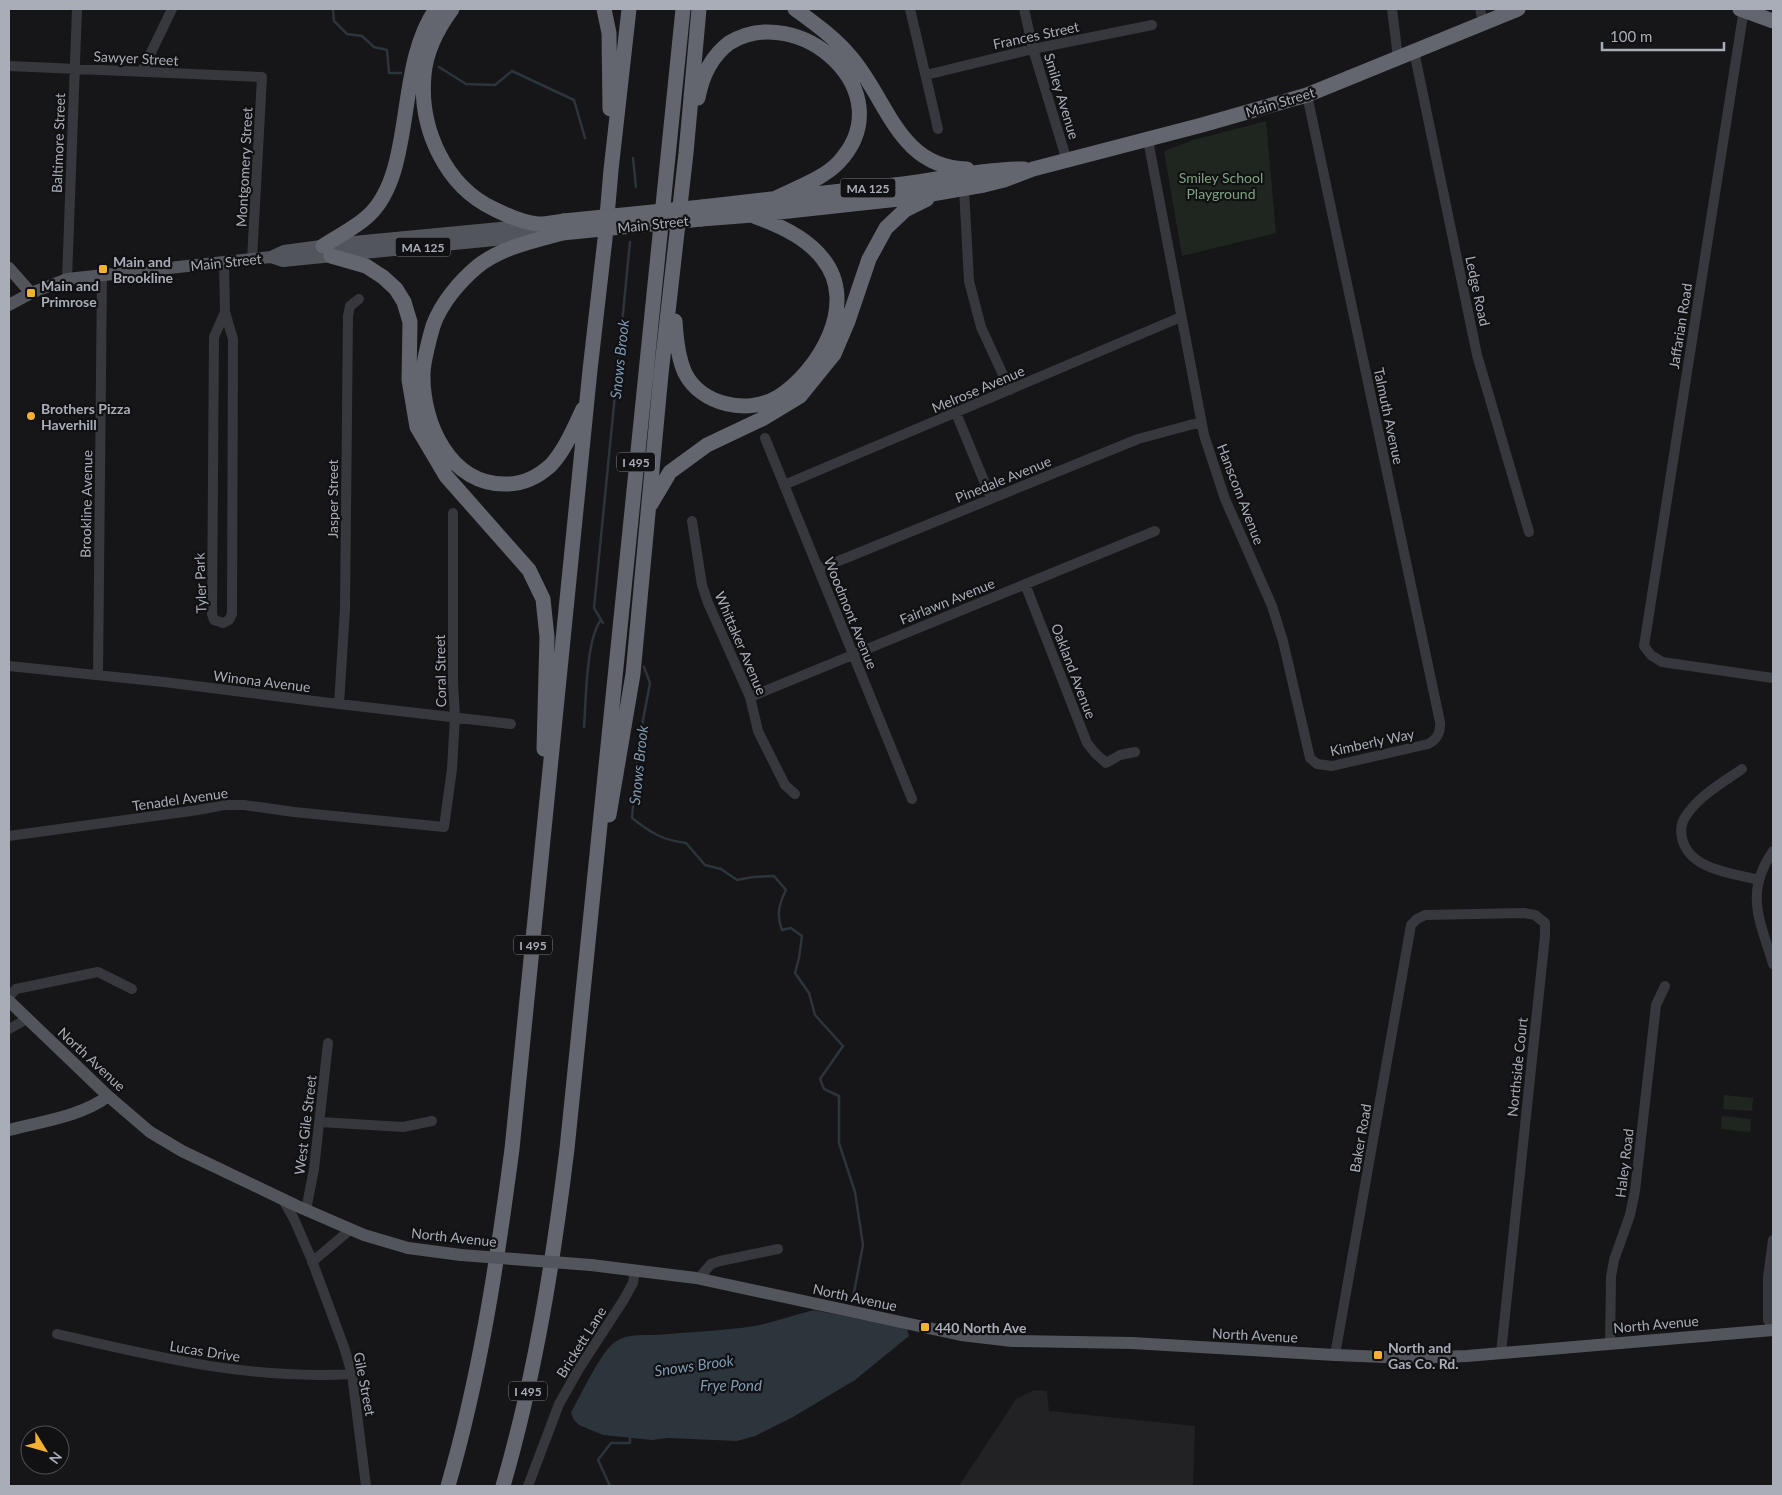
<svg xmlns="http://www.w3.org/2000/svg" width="1782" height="1495" font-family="Lato,sans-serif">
	<rect width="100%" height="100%" fill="#161618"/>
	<!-- built -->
	<path fill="#222225" d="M1034 1390 1047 1391 1049 1411 1195 1426 1193 1486H959L1016 1399Z"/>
	<!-- green -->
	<path fill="#1e261f" d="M1266 121 1276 233 1182 256 1164 151 1193 140Z
		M1724 1095 1753 1098 1752 1111 1723 1109Z
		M1722 1116 1751 1119 1750 1132 1721 1129Z"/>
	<!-- water -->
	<path fill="#2c353c" d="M814 1310 907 1329 909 1336 855 1380 793 1417 755 1436 737 1441 668 1438 652 1440 603 1435 579 1425 574 1420 571 1413C579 1398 602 1350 615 1342 625 1334 643 1335 656 1335 689 1332 722 1331 755 1326 775 1322 794 1315 814 1310Z"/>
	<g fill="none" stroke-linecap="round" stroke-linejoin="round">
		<!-- stream -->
		<path stroke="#2c353c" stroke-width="2.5" d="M333 9 334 21 347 34 362 36 374 47 387 50 389 73H401
			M439 67 466 84 495 85 512 71 574 100 585 138
			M633 158 636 187
			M603 623 594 608 630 242
			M644 667 650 683 639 741 632 818C651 833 662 840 686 843L705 865 721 869 737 880 753 877 774 876 786 890C779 904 776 915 782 930L791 928 802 936 799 958 795 973 809 993 815 1015 843 1046 820 1079 824 1089 839 1096V1143L855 1192 863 1245 853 1298
			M584 727C586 701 586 639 601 620
			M610 1486 598 1460 611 1443H630V1436"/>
		<!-- minor -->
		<path stroke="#37383d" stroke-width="10" d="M910 9 938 129
			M1024 9 1033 49 1067 161
			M1392 9 1398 58
			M1480 9 1483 22
			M1744 9 1644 646 1651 655 1662 662 1773 678
			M1414 51 1477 355 1529 532
			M9 66 262 77 252 259
			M142 71 172 9
			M926 75 1033 49 1152 25
			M1148 140 1204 435 1225 499 1272 606 1283 641 1310 758 1317 764 1332 766 1428 744C1437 740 1441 732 1440 722L1307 95
			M964 189 969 281 981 327 1010 390
			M224 262 225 312 233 339 232 614 229 620 223 623 214 620 212 614 214 337 225 312
			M67 279 77 9
			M956 413 991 498
			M765 438 912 799
			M784 485 1181 317
			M692 521 702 585 708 603 750 697 758 731 785 785 795 794
			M819 569 1138 439 1201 422
			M1025 584 1087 743 1095 753 1106 763 1120 755 1135 752
			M9 666 164 682 322 702 511 724
			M98 675 102 274
			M750 697 1155 531
			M339 704 345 609 348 316 350 306 359 299
			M1742 769C1724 782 1700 795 1688 813 1682 820 1680 829 1682 838 1689 870 1732 873 1759 880
			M9 836 198 810 224 805H244L294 812 444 827 452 769 455 717 453 682V513
			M1773 851C1744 893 1760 920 1773 964
			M9 997 16 989 98 972 132 989
			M9 1029 27 1019
			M320 1122 403 1127 432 1121
			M283 1200 294 1219 311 1258 344 1347 352 1374 366 1486
			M306 1210 314 1169 328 1043
			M1773 1240 1768 1277V1320L1773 1327
			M312 1262 350 1230
			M699 1278 711 1264 720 1261 778 1249
			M57 1334C156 1357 249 1380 352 1374
			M1610 1344 1611 1277 1614 1260 1630 1215 1635 1191 1656 1005 1665 986
			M1335 1355 1411 925 1417 919 1425 915 1524 913 1535 915 1545 923V936L1501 1353
			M528 1486 559 1404 580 1367 623 1301 633 1283 635 1270"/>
		<!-- major -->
		<path stroke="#53555c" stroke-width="12" d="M271 257 284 251 343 243 532 225
			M9 268 31 293
			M9 305 31 293 67 279 252 259 271 257 283 261 535 236
			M9 1001 108 1096 150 1132 182 1151 297 1206 364 1235 408 1248 461 1255
			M9 1130C39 1122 83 1116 108 1096
			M591 1265 696 1278 961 1335 1012 1341 1132 1343 1335 1355 1409 1358 1467 1356 1773 1330"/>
		<!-- highway -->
		<path stroke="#63666e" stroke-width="15" d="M452 9C438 28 426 51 424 75 419 128 445 186 494 209 506 215 525 223 538 224 546 224 556 222 564 221
			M604 9 609 33 610 109
			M795 9C814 23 834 37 850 56 888 99 897 167 967 169
			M1740 9 1773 21
			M698 98C702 76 712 56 729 43 799 0 904 92 839 162 823 179 796 188 776 198
			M702 207C769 199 836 192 903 184 943 179 983 169 1024 169
			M701 219 753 215 908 198 984 185 1004 180 1033 169 1202 125 1307 95 1518 9
			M562 233C534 241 502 247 478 266 460 281 441 303 433 326 430 336 423 363 423 374 422 423 450 486 507 484 523 484 539 476 551 465 565 450 574 428 583 409
			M323 246C338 236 355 228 368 216 416 172 395 67 436 9
			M331 256 366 266 383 277 396 289 404 302 410 322 409 380 417 427 446 476 529 570 543 599 547 637 544 749
			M675 321C676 338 678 358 685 373 701 405 748 415 778 397 819 371 859 304 823 259 808 239 779 225 756 217
			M651 504 670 472 707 445 762 419 800 396 834 354 848 321 869 259 886 228 905 210 927 199
			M609 815 633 674 661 374 686 153 699 9
			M448 1486C480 1376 497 1263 512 1149L590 370 605 239 611 170 629 9
			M503 1486C535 1376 553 1263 567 1149L683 9"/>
		<!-- major-bridge -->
		<path stroke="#53555c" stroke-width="12" d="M461 1255 591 1265"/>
		<!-- highway-bridge -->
		<path stroke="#63666e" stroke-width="15" d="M564 221 702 207
			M562 233 701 219"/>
	</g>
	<!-- markers -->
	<g fill="#f2b134" stroke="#111113" stroke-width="2">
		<rect x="98" y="264" width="10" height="10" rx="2.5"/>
		<rect x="26" y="288" width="10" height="10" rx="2.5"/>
		<circle cx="31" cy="416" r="5"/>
		<rect x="920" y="1322" width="10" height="10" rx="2.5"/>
		<rect x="1373" y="1350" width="10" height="10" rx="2.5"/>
	</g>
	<g text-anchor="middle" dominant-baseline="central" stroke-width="4.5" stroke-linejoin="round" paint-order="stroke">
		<!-- shield labels -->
		<g fill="#111113" stroke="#7b7e86" stroke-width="1">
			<rect x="840.5" y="178.5" width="55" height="19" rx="4"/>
			<rect x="395.5" y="237.5" width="55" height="19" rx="4"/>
			<rect x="617" y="452.5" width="38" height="19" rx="4"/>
			<rect x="514" y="935.5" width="38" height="19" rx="4"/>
			<rect x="509" y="1381.5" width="38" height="19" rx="4"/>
		</g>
		<g font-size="12" font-weight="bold" fill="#a8adb8">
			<text x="868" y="188">MA 125</text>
			<text x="423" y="247">MA 125</text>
			<text x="636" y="462">I 495</text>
			<text x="533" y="945">I 495</text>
			<text x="528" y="1391">I 495</text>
		</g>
		<!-- street labels -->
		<g font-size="14" fill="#a8adb8" stroke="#111113">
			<text transform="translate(1036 35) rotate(-12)">Frances Street</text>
			<text transform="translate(136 58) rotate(3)">Sawyer Street</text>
			<text transform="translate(1062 96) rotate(73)">Smiley Avenue</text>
			<text transform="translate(1280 102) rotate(-17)">Main Street</text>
			<text transform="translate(58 143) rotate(-88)">Baltimore Street</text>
			<text transform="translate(244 167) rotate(-87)">Montgomery Street</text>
			<text transform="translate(653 224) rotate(-6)">Main Street</text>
			<text transform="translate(226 262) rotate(-6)">Main Street</text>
			<text transform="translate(1478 291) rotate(78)">Ledge Road</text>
			<text transform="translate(1680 326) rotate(-81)">Jaffarian Road</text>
			<text transform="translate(978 389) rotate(-23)">Melrose Avenue</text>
			<text transform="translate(1389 416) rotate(78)">Talmuth Avenue</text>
			<text transform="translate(1003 479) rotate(-22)">Pinedale Avenue</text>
			<text transform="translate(1241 494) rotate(69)">Hanscom Avenue</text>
			<text transform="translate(332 499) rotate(-90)">Jasper Street</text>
			<text transform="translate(86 504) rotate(-89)">Brookline Avenue</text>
			<text transform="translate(200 583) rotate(-92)">Tyler Park</text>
			<text transform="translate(947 601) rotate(-22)">Fairlawn Avenue</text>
			<text transform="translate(851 613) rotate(68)">Woodmont Avenue</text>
			<text transform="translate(741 643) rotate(67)">Whittaker Avenue</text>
			<text transform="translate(440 671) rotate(-91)">Coral Street</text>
			<text transform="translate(1074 671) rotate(69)">Oakland Avenue</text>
			<text transform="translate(262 681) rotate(7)">Winona Avenue</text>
			<text transform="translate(1372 742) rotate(-12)">Kimberly Way</text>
			<text transform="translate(180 799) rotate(-8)">Tenadel Avenue</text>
			<text transform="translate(92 1059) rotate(43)">North Avenue</text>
			<text transform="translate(1517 1067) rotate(-84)">Northside Court</text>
			<text transform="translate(305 1125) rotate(-83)">West Gile Street</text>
			<text transform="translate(1360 1138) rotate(-80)">Baker Road</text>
			<text transform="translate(1624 1163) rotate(-83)">Haley Road</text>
			<text transform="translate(454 1237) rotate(6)">North Avenue</text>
			<text transform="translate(855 1297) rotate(12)">North Avenue</text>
			<text transform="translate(1656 1324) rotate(-5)">North Avenue</text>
			<text transform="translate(1255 1335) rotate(3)">North Avenue</text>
			<text transform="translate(581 1342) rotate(-58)">Brickett Lane</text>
			<text transform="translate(205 1351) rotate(9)">Lucas Drive</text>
			<text transform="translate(365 1384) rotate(79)">Gile Street</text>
		</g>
		<!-- park labels -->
		<g font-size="14" fill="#7fa381" stroke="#111113">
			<text x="1221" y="177">Smiley School<tspan x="1221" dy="16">Playground</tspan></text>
		</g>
		<!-- poi labels -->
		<g font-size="14" font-weight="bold" fill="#a8adb8" stroke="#111113" text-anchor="start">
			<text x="113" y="261">Main and<tspan x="113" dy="16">Brookline</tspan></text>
			<text x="41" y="285">Main and<tspan x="41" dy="16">Primrose</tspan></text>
			<text x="41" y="408">Brothers Pizza<tspan x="41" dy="16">Haverhill</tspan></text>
			<text x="935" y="1327">440 North Ave</text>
			<text x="1388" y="1347">North and<tspan x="1388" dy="16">Gas Co. Rd.</tspan></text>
		</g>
		<!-- water labels -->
		<g font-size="15" font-style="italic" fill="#7f9bb3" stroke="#111113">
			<text transform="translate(619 359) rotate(-84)">Snows Brook</text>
			<text transform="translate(638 765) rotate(-84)">Snows Brook</text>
			<text transform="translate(694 1365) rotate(-8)">Snows Brook</text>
			<text x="731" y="1385">Frye Pond</text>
		</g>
	</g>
	<!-- border -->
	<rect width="1782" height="1495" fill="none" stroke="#a8adb8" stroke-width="20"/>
	<!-- north arrow -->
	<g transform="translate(45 1450) rotate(127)"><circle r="24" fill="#111113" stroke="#4d4f55"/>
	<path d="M0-4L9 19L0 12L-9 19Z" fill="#f2b134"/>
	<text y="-8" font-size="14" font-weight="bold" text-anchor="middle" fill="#a8adb8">N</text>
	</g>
	<!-- scale -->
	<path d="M1602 42v8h122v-8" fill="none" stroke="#a8adb8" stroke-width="2.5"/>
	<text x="1610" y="42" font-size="15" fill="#a8adb8" stroke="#111113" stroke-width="4" paint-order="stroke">100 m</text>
</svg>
